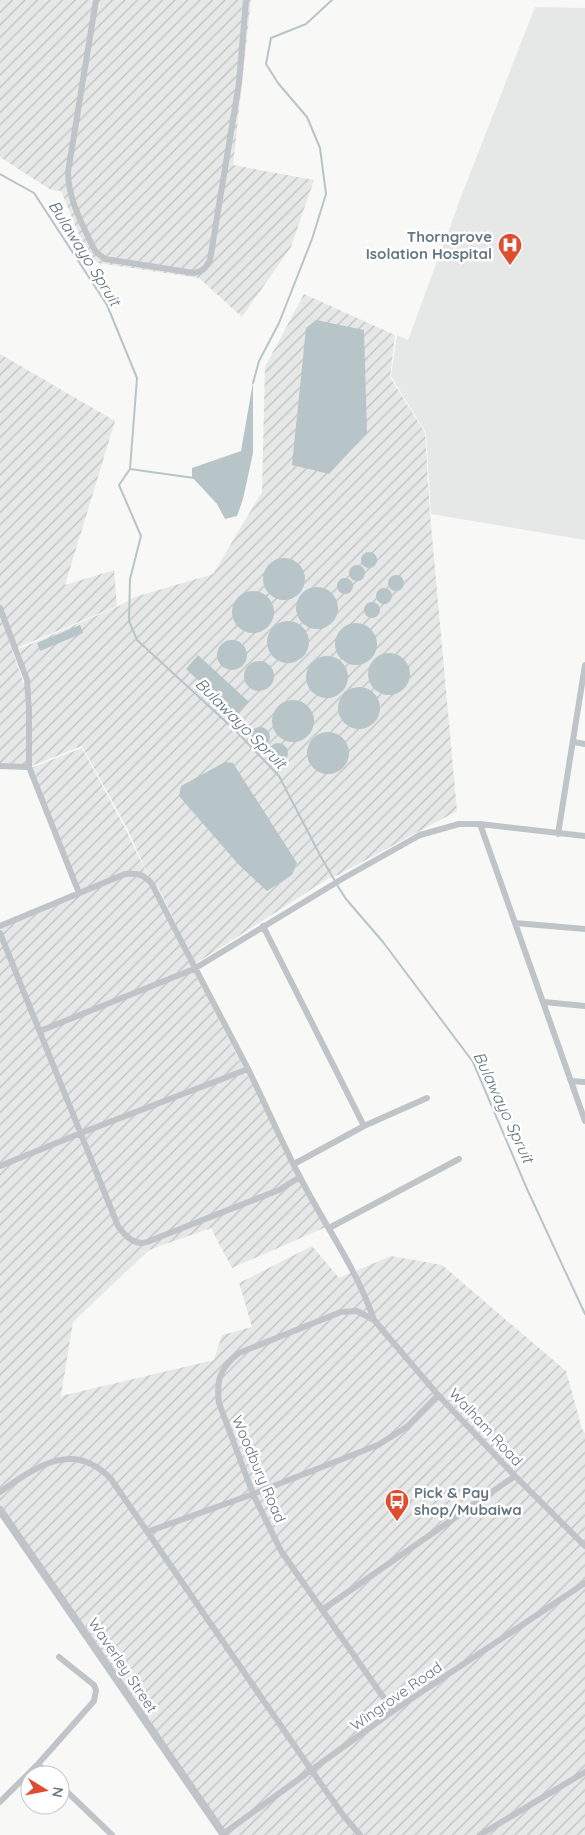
<svg xmlns="http://www.w3.org/2000/svg" width="585" height="1835" font-family="Quicksand,sans-serif">
	<defs>
		<pattern id="industrial-furrows" width="10" height="10" patternUnits="userSpaceOnUse" patternTransform="scale(1.25)"><rect width="10" height="10" fill="#e6e8e7"/><path d="M-1 1l2-2M0 10L10 0M9 11l2-2" fill="none" stroke="#bec1c0"/></pattern>
	</defs>
	<rect width="100%" height="100%" fill="#f8f8f6"/>
	<!-- built -->
	<path fill="#e6e8e7" d="M535 7 585 8V540L431 514 426 433 391 376 397 335 408 340 461 197Z"/>
	<!-- industrial -->
	<path fill="url(#industrial-furrows)" d="M0 0H251L233 165 314 180 291 247 242 317 199 278 98 263 85 249 61 191 51 190 0 157Z
		M304 294 395 335 390 377 425 433 430 514 457 811 338 875 329 878 195 964 159 889 148 875 127 828 82 746 32 766V698L29 681 19 649 119 606 135 597 213 574 262 492 265 367Z
		M0 354 115 421 65 585 114 570 117 606 12 650 26 690 28 766 0 765Z
		M82 748 125 828 193 970 326 1227 232 1268 211 1228 149 1250 73 1322 61 1396 214 1360 222 1335 252 1327 239 1283 312 1246 339 1278 391 1256 442 1265 566 1371 582 1429 585 1433V1835H228L0 1507V929L79 893 31 768Z"/>
	<!-- water -->
	<path fill="#b7c5c8" d="M316 320 364 330 367 433 329 474 292 465 306 328Z
		M253 382V453L243 499 237 516 225 519 217 504 192 477V468L241 451Z
		M361 560a8 8 0 1 1 16 0a8 8 0 1 1-16 0Z
		M263 579a21 21 0 1 1 42 0a21 21 0 1 1-42 0Z
		M349 573a8 8 0 1 1 16 0a8 8 0 1 1-16 0Z
		M388 583a8 8 0 1 1 16 0a8 8 0 1 1-16 0Z
		M337 586a8 8 0 1 1 16 0a8 8 0 1 1-16 0Z
		M296 608a21 21 0 1 1 42 0a21 21 0 1 1-42 0Z
		M376 596a8 8 0 1 1 16 0a8 8 0 1 1-16 0Z
		M232 612a21 21 0 1 1 42 0a21 21 0 1 1-42 0Z
		M364 610a8 8 0 1 1 16 0a8 8 0 1 1-16 0Z
		M267 642a21 21 0 1 1 42 0a21 21 0 1 1-42 0Z
		M335 644a21 21 0 1 1 42 0a21 21 0 1 1-42 0Z
		M80 625 83 633 40 651 37 643Z
		M217 655a15 15 0 1 1 30 0a15 15 0 1 1-30 0Z
		M368 674a21 21 0 1 1 42 0a21 21 0 1 1-42 0Z
		M198 655 249 702 237 716 186 669Z
		M306 677a21 21 0 1 1 42 0a21 21 0 1 1-42 0Z
		M244 676a15 15 0 1 1 30 0a15 15 0 1 1-30 0Z
		M338 708a21 21 0 1 1 42 0a21 21 0 1 1-42 0Z
		M272 721a21 21 0 1 1 42 0a21 21 0 1 1-42 0Z
		M250 737a10 10 0 1 1 20 0a10 10 0 1 1-20 0Z
		M307 753a21 21 0 1 1 42 0a21 21 0 1 1-42 0Z
		M268 753a10 10 0 1 1 20 0a10 10 0 1 1-20 0Z
		M225 762 233 763 297 863 292 875 267 891 239 865 179 796 181 786Z"/>
	<g fill="none" stroke-linecap="round" stroke-linejoin="round">
		<!-- stream -->
		<path stroke="#b7c5c8" stroke-width="2" d="M0 174 34 193 107 305 137 378 130 469 119 485 141 536 130 579 129 621 137 640 236 731 279 776 321 857 335 881
			M253 383 259 361 279 323 312 239 326 194 320 148 307 117 278 83 266 64 271 38 306 24 332 0
			M130 469 194 478
			M337 885 346 899 383 942 473 1062 527 1189 585 1314"/>
		<!-- minor -->
		<path stroke="#bfc4c8" stroke-width="6" d="M96 0 68 172C68 198 82 224 93 247L96 252 105 259 194 273C203 271 206 268 210 260L239 83 246 0
			M0 608 27 680 29 708V767L79 893
			M574 742 585 744
			M0 766 29 767
			M480 824 585 1121
			M558 834 585 665
			M515 923 585 929
			M0 926 125 874C137 873 144 874 152 884 183 946 216 1007 248 1069 266 1105 282 1143 301 1179 325 1226 357 1269 374 1320
			M263 926 364 1126
			M0 933 118 1226C125 1236 135 1246 147 1242L279 1190 300 1177
			M544 1002 585 1006
			M40 1031 194 969 342 879 420 835 459 824H480L585 836
			M571 1081 585 1082
			M294 1164 364 1126 427 1098
			M0 1166 81 1133 248 1069
			M329 1228 459 1159
			M0 1492C36 1467 73 1439 111 1479L312 1771 343 1815 360 1835
			M147 1532 253 1494 378 1445 408 1426 438 1395
			M322 1610 515 1476
			M393 1711 281 1551 253 1494 219 1403C216 1380 220 1368 239 1353L341 1312 357 1311 374 1320 438 1395 515 1476 585 1546
			M38 1764 49 1775
			M60 1785 112 1835
			M0 1802 38 1764 94 1701 96 1690 94 1685 59 1657
			M223 1834 393 1711 585 1583
			M480 1835 585 1772"/>
		<!-- tertiary -->
		<path stroke="#bfc4c8" stroke-width="8" d="M0 1510 224 1835"/>
	</g>
	<!-- icons -->
	<defs>
		<symbol id="hospital-pin" viewBox="-11 -11 22 30"><path d="M0 17L-7.5 6A9.5 9.5 0 1 1 7.5 6Z" fill="#df4d30" stroke="#fff"/><path d="M-5-5h3v3.5h4V-5h3V5h-3V1.5h-4V5h-3Z" fill="#fff"/></symbol>
		<symbol id="bus-pin" viewBox="-11 -11 22 30"><path d="M0 17L-7.5 6A9.5 9.5 0 1 1 7.5 6Z" fill="#df4d30" stroke="#fff"/><path d="M-5-6H5V4H4V6H2V4H-2V6H-4V4H-5ZM-3.5-4V0h7V-4ZM-3.5 1.2v1.5H-2V1.2ZM2 1.2v1.5H3.5V1.2Z" fill="#fff"/></symbol>
	</defs>
	<g fill-rule="evenodd">
		<use href="#hospital-pin" x="496" y="231" width="28" height="38"/>
		<use href="#bus-pin" x="383" y="1487" width="28" height="38"/>
	</g>
	<g text-anchor="middle" dominant-baseline="central" stroke-width="5" stroke-linejoin="round" paint-order="stroke">
		<!-- poi labels -->
		<g font-size="15" font-weight="bold" fill="#647680" stroke="#fff" text-anchor="end">
			<text x="492" y="236">Thorngrove<tspan x="492" dy="17">Isolation Hospital</tspan></text>
			<text x="414" y="1492" text-anchor="start">Pick &amp; Pay<tspan x="414" dy="17">shop/Mubaiwa</tspan></text>
		</g>
		<!-- street labels -->
		<g font-size="15" fill="#647680" stroke="#fff">
			<text transform="translate(486 1427) rotate(47)">Walham Road</text>
			<text transform="translate(259 1469) rotate(67)">Woodbury Road</text>
			<text transform="translate(123 1665) rotate(56)">Waverley Street</text>
			<text transform="translate(396 1696) rotate(-35)">Wingrove Road</text>
		</g>
		<!-- water labels -->
		<g font-size="16" font-style="italic" fill="#5f757a" stroke="#fff">
			<text transform="translate(85 253) rotate(58)">Bulawayo Spruit</text>
			<text transform="translate(241 723) rotate(45)">Bulawayo Spruit</text>
			<text transform="translate(504 1107) rotate(65)">Bulawayo Spruit</text>
		</g>
	</g>
	<!-- north arrow -->
	<g transform="translate(45 1790) rotate(100)"><circle r="24" fill="#ffffff" stroke="#c1c8cc"/>
	<path d="M0-4L9 19L0 12L-9 19Z" fill="#df4d30"/>
	<text y="-8" font-size="14" font-weight="bold" text-anchor="middle" fill="#647680">N</text>
	</g>
</svg>
